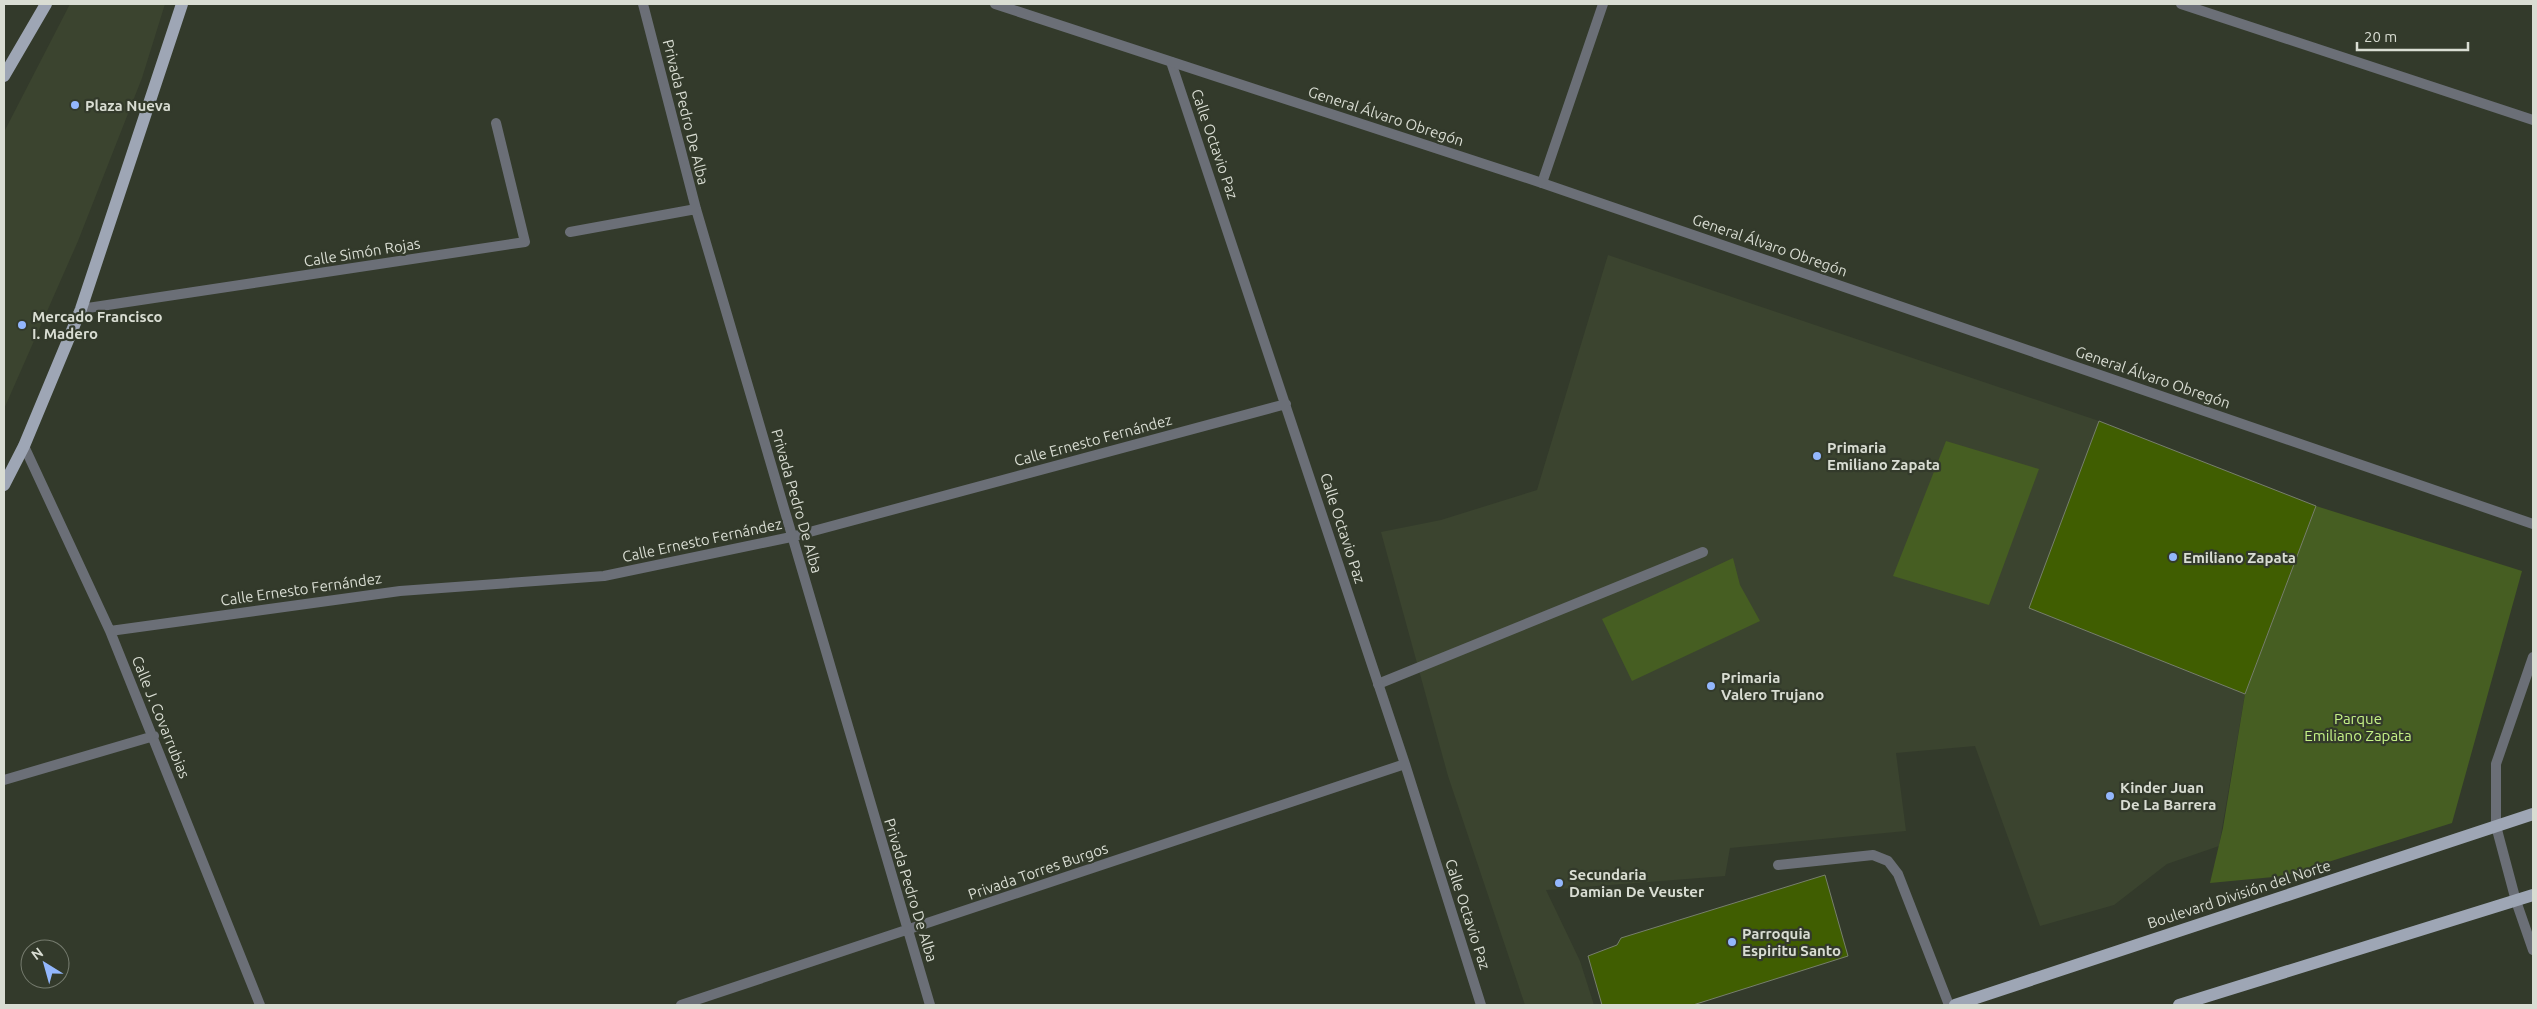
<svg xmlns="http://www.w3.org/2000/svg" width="2537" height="1009" font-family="Ubuntu,sans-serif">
	<rect width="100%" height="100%" fill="#333a2b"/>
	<!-- built -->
	<path fill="#3b442f" d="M70 4H165L142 78 78 241 4 409V132Z
		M1608 255 2099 421 2030 608 2245 694 2219 846 2167 864 2114 905 2040 926 1975 746 1896 753 1906 831 1730 848 1725 876 1546 890 1580 961 1594 1005H1525L1448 776 1381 532 1441 520 1537 490Z"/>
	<!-- green -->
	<path fill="#465e22" d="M1946 441 2039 469 1989 605 1893 576Z
		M2316 506 2522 571 2452 823 2284 876 2210 883 2223 828 2245 694Z
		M1733 558 1740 585 1760 621 1632 681 1602 619Z"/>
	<!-- building -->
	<path fill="#405e01" stroke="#777f6d" d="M2099 421 2316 506 2245 694 2029 608Z
		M1825 875 1848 956 1693 1005H1602L1588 956 1617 945 1621 938Z"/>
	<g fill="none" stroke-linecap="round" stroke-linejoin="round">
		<!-- service -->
		<path stroke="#6b6f77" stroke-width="10" d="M1378 684 1703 552
			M1778 865 1873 855 1888 861 1898 874 1949 1005"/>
		<!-- minor -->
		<path stroke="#6b6f77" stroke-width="10" d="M643 4 696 209 930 1005
			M2181 4 2533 120
			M1171 62 1405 764 1481 1005
			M1542 183 1603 4
			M570 232 696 209
			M81 309 525 242 496 123
			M24 446 110 631 260 1005
			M110 631 400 591 604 576 791 537 1286 404
			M4 780 154 736
			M2516 901 2533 950
			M681 1005 1405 764"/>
		<!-- tertiary -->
		<path stroke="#6b6f77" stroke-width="10" d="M995 4 1542 183 2533 524
			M2516 901 2496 826V764L2533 657"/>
		<!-- primary -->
		<path stroke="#9ea6b5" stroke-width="12" d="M4 76 46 4
			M4 485 24 446 81 309 182 4
			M1955 1005 2533 814
			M2179 1005 2533 895"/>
	</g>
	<!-- markers -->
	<g fill="#93b7fd" stroke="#333a2b" stroke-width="2">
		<circle cx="75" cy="105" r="5"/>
		<circle cx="22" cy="325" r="5"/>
		<circle cx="1817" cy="456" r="5"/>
		<circle cx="2173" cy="557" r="5"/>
		<circle cx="1711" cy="686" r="5"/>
		<circle cx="2110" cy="796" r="5"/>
		<circle cx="1559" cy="883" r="5"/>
		<circle cx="1732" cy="942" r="5"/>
	</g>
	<g text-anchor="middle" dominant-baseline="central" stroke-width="4.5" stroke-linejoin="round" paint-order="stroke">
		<!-- poi labels -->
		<g font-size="15" font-weight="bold" fill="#d9ddd3" stroke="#333a2b" text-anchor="start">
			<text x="85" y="105">Plaza Nueva</text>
			<text x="32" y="316">Mercado Francisco<tspan x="32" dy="17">I. Madero</tspan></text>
			<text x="1827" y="447">Primaria<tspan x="1827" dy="17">Emiliano Zapata</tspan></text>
			<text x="2183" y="557">Emiliano Zapata</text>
			<text x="1721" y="677">Primaria<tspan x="1721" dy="17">Valero Trujano</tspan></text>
			<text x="2120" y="787">Kinder Juan<tspan x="2120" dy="17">De La Barrera</tspan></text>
			<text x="1569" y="874">Secundaria<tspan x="1569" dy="17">Damian De Veuster</tspan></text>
			<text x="1742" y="933">Parroquia<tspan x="1742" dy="17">Espiritu Santo</tspan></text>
		</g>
		<!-- street labels -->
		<g font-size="15" fill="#d9ddd3" stroke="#333a2b">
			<text transform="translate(686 112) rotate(76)">Privada Pedro De Alba</text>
			<text transform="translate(1386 116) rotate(18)">General Álvaro Obregón</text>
			<text transform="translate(1215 144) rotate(71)">Calle Octavio Paz</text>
			<text transform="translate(1770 245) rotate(19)">General Álvaro Obregón</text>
			<text transform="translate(362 252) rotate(-9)">Calle Simón Rojas</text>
			<text transform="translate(2153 377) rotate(19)">General Álvaro Obregón</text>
			<text transform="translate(1093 440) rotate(-15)">Calle Ernesto Fernández</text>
			<text transform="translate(797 501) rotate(74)">Privada Pedro De Alba</text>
			<text transform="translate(1343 528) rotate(72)">Calle Octavio Paz</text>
			<text transform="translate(702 540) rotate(-12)">Calle Ernesto Fernández</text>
			<text transform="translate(301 589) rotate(-8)">Calle Ernesto Fernández</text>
			<text transform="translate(161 717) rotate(68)">Calle J. Covarrubias</text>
			<text transform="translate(1038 871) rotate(-19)">Privada Torres Burgos</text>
			<text transform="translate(911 890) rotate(73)">Privada Pedro De Alba</text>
			<text transform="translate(2239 894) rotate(-18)">Boulevard División del Norte</text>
			<text transform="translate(1468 914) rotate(72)">Calle Octavio Paz</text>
		</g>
		<!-- park labels -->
		<g font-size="15" fill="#c6f387" stroke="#333a2b">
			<text x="2358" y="718">Parque<tspan x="2358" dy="17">Emiliano Zapata</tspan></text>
		</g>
	</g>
	<!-- border -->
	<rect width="2537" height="1009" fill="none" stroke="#d9ddd3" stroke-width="10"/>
	<!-- north arrow -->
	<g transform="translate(45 964) rotate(323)"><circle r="24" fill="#333a2b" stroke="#757b6e"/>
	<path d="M0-4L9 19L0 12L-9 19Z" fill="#93b7fd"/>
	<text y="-8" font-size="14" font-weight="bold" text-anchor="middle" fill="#d9ddd3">N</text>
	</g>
	<!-- scale -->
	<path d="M2357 42v8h111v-8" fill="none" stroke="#d9ddd3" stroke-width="2.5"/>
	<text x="2364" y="42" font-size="15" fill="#d9ddd3" stroke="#333a2b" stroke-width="4" paint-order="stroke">20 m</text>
</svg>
